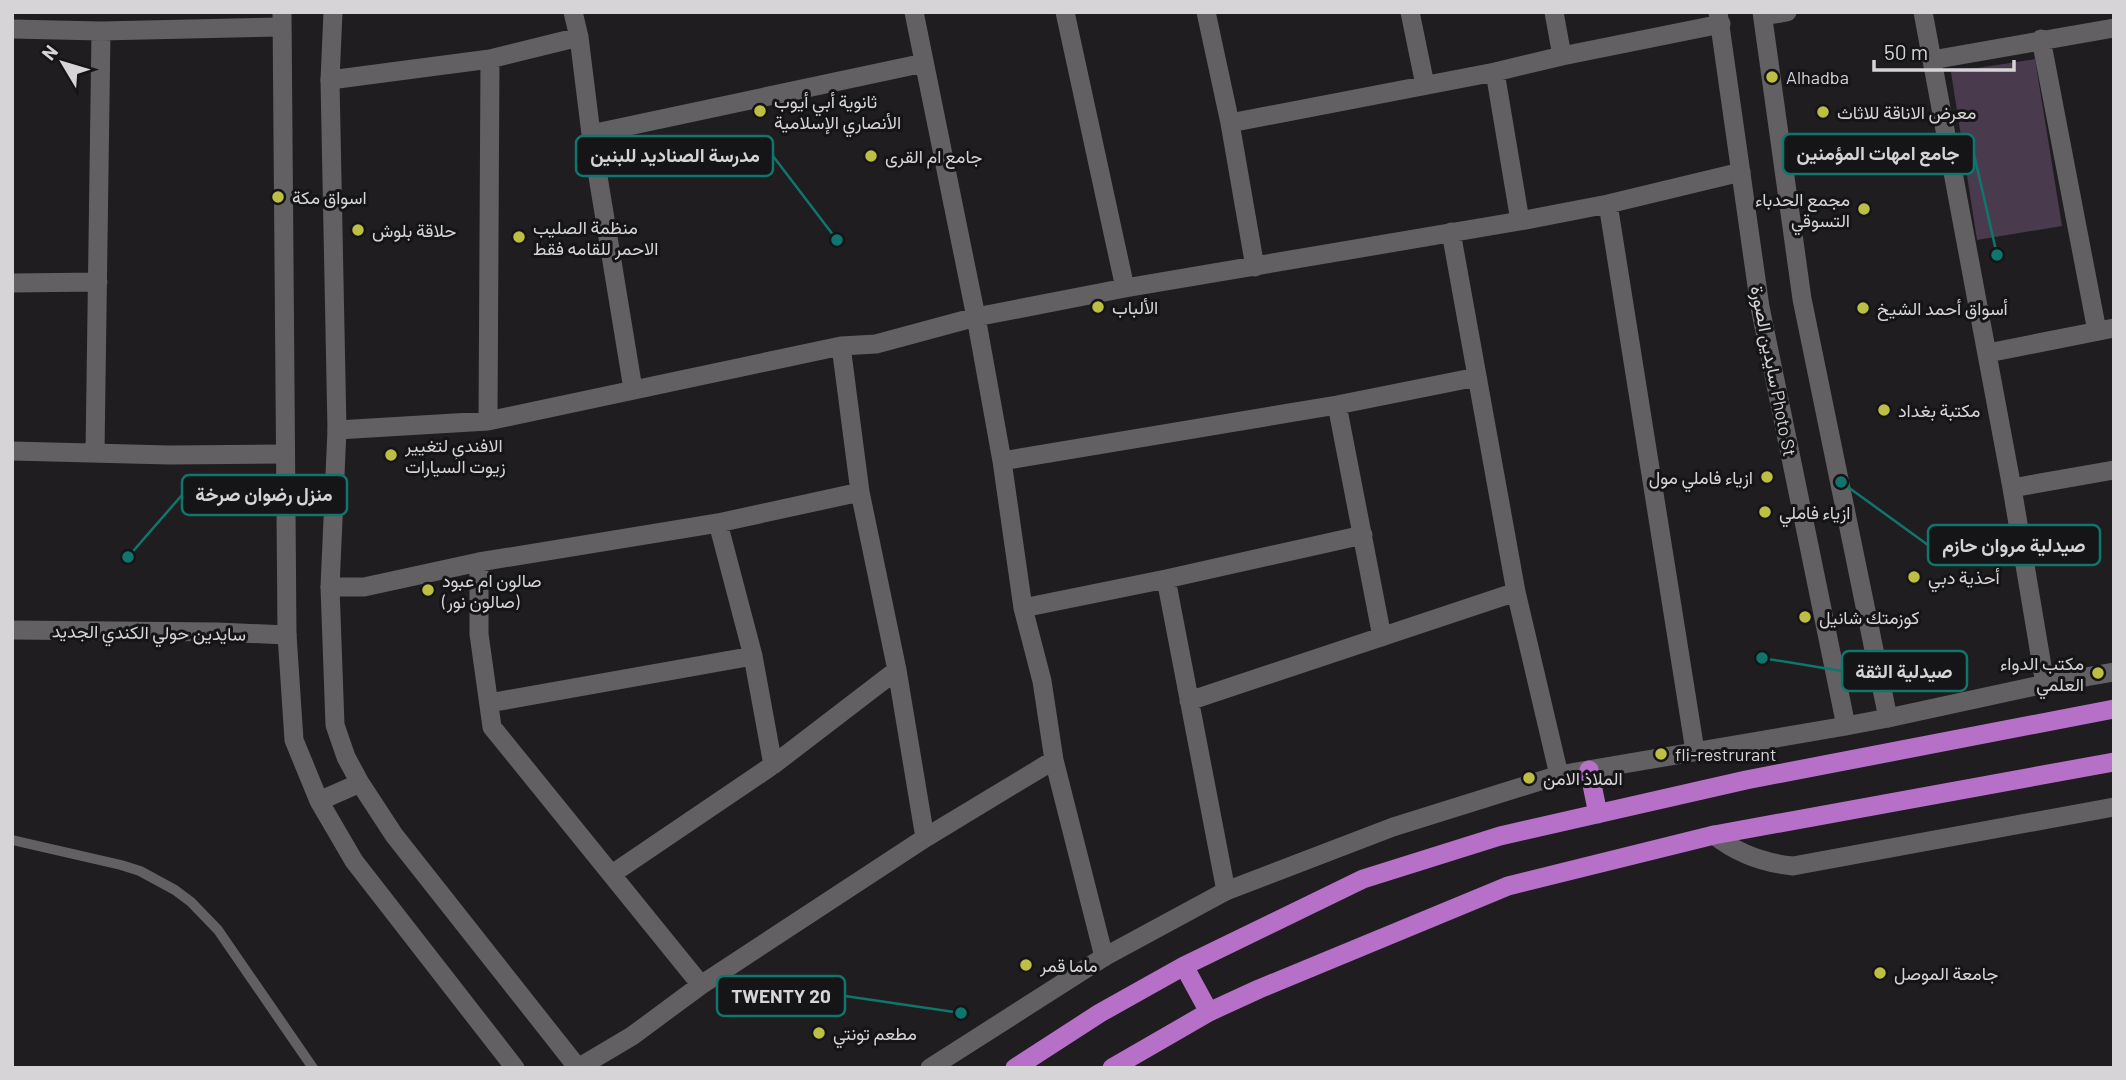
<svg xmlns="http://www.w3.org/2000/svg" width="2126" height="1080" font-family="Barlow,Vazirmatn,sans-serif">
	<rect width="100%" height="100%" fill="#1f1d1f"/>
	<!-- green -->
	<path fill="#4a3a4e" d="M2035 59 2062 226 1977 240 1951 72Z"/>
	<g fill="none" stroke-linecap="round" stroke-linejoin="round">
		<!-- service -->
		<path stroke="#626063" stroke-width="10" d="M12 840 121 865 140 871 175 890 191 902 218 930 313 1068"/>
		<!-- minor -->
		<path stroke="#626063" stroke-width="19" d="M573 12 579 37 591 134 633 389
			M914 12 976 317 1002 461 1023 608 1042 681 1054 760 1104 957
			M1065 12 1125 288
			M1206 12 1230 123 1255 267
			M1410 12 1425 85
			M1554 12 1562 56
			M1923 12 2012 488 2045 684
			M1763 16 1787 12
			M12 29 101 31 281 27
			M2041 39 2097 331
			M1932 60 2114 28
			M1495 72 1520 221
			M330 80 490 59 579 37
			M1230 123 1495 72 1562 56 1721 24
			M591 134 924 63
			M1608 204 1695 751
			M1451 232 1516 592 1559 775
			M12 283 98 282
			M841 346 860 492 897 670 925 838
			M1988 353 2114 328
			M1337 405 1382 637
			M488 421 490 59
			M337 430 488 421 841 346 876 344 976 317 1125 288 1520 221 1608 204 1741 172
			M12 451 169 455 285 454
			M95 453 101 31
			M1002 461 1337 405 1477 377
			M2012 488 2114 470
			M718 523 753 656 773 765
			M479 562V634L492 727 701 985
			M1166 579 1226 891
			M330 587H364L479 562 718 523 860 492
			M1023 608 1166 579 1363 535
			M12 630 218 632 287 635
			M1189 701 1516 592
			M489 703 753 656
			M1888 718 2045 684 2114 672
			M1714 835C1738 854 1763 863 1793 866L2114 807
			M612 874 773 765 897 670
			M578 1068 632 1036 701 985 925 838 1054 760"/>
		<!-- tertiary -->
		<path stroke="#626063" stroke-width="19" d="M1718 12 1760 307 1846 726
			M930 1068 1104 957 1226 891 1393 827 1559 775 1846 726 1888 718 1802 299 1762 12"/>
		<!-- secondary -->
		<path stroke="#626063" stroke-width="19" d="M282 12 287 635 294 740 319 801 354 861 515 1068
			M333 12 330 80 337 430 330 587 335 725 346 757 360 783 394 835 578 1068
			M319 801 360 783"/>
		<!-- trunk -->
		<path stroke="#b770c7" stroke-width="19" d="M1589 770 1598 814
			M1184 966 1209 1012
			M1015 1068 1100 1013 1184 966 1363 879 1500 836 1746 780 2114 709
			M1112 1068 1209 1012 1259 989 1508 886 1714 835 2114 762"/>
	</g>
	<!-- markers -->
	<g fill="#bdbf43" stroke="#151416" stroke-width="2.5">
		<circle cx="1772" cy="77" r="7"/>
		<circle cx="760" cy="111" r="7"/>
		<circle cx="1823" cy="112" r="7"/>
		<circle cx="871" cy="156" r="7"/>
		<circle cx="278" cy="197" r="7"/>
		<circle cx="1864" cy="209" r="7"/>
		<circle cx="358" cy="230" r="7"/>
		<circle cx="519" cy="237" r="7"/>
		<circle cx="1098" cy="307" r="7"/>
		<circle cx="1863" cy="308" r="7"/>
		<circle cx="1884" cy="410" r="7"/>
		<circle cx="391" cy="455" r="7"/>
		<circle cx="1767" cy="477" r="7"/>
		<circle cx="1765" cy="512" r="7"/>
		<circle cx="1914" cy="577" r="7"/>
		<circle cx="428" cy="590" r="7"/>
		<circle cx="1805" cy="617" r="7"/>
		<circle cx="2098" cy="673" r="7"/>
		<circle cx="1661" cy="754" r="7"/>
		<circle cx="1529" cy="778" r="7"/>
		<circle cx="1026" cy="965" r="7"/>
		<circle cx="1880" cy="973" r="7"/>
		<circle cx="819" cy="1033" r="7"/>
	</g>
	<g text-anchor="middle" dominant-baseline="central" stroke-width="6" stroke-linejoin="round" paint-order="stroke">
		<!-- poi labels -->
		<g font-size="18" fill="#d6d4d6" stroke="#151416" text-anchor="start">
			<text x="1786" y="77">Alhadba</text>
			<text x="774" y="101">ثانوية أبي أيوب<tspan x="774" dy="21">الأنصاري الإسلامية</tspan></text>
			<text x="1837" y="112">معرض الاناقة للاثاث</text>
			<text x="885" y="156">جامع ام القرى</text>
			<text x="292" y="197">اسواق مكة</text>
			<text x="1850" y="199" text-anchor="end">مجمع الحدباء<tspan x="1850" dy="21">التسوقي</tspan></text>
			<text x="533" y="227">منظمة الصليب<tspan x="533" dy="21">الاحمر للقامه فقط</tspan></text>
			<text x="372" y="230">حلاقة بلوش</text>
			<text x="1112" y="307">الألباب</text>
			<text x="1877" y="308">أسواق أحمد الشيخ</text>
			<text x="1898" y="410">مكتبة بغداد</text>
			<text x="405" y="445">الافندي لتغيير<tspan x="405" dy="21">زيوت السيارات</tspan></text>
			<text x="1753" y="477" text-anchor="end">ازياء فاملي مول</text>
			<text x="1779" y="512">ازياء فاملي</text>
			<text x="1928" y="577">أحذية دبي</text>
			<text x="442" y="580">صالون ام عبود<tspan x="442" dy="21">(صالون نور)</tspan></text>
			<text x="1819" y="617">كوزمتك شانيل</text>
			<text x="2084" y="663" text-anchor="end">مكتب الدواء<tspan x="2084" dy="21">العلمي</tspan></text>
			<text x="1675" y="754">fli-restrurant</text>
			<text x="1543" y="778">الملاذ الامن</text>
			<text x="1040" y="965">ماما قمر</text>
			<text x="1894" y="973">جامعة الموصل</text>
			<text x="833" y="1033">مطعم تونتي</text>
		</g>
		<!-- street labels -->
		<g font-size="18" fill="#d6d4d6" stroke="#151416">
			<text transform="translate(1774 371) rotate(79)">سايدين الصورة Photo St</text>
			<text transform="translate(149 632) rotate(1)">سايدين حولي الكندي الجديد</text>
		</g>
	</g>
	<!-- callouts -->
	<path fill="none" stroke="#0f766e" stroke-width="2.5" d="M1997 255L1974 154M837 240L773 156M128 557L182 495M1841 482L1928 545M1762 658L1842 671M961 1013L845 996"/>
	<g fill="#0f766e" stroke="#151416" stroke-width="2.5">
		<circle cx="1997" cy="255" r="7"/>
		<circle cx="837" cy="240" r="7"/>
		<circle cx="128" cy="557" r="7"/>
		<circle cx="1841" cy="482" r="7"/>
		<circle cx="1762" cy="658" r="7"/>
		<circle cx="961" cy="1013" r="7"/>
	</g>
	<g fill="#151416" stroke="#0f766e" stroke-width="2.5">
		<rect x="1783" y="134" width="191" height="40" rx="7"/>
		<rect x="576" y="136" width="197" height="40" rx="7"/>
		<rect x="182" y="475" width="165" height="40" rx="7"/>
		<rect x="1928" y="525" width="172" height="40" rx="7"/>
		<rect x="1842" y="651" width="125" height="40" rx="7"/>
		<rect x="717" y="976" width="128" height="40" rx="7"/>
	</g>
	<g font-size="19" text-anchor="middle" font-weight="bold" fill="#d6d4d6">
		<text x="1878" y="160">جامع امهات المؤمنين</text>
		<text x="675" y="162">مدرسة الصناديد للبنين</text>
		<text x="264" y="501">منزل رضوان صرخة</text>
		<text x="2014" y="552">صيدلية مروان حازم</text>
		<text x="1904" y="678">صيدلية الثقة</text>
		<text x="781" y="1003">TWENTY 20</text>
	</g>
	<!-- border -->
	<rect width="2126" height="1080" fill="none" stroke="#d6d4d6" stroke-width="28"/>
	<!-- north arrow -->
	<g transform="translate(63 63) rotate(308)" stroke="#151416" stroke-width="5" paint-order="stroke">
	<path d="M0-5L12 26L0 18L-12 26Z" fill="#d6d4d6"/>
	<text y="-10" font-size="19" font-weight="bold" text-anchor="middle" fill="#d6d4d6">N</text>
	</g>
	<!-- scale -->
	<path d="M1874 60v10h140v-10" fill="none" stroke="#d6d4d6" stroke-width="3.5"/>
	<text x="1884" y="60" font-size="21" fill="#d6d4d6" stroke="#151416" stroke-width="5" paint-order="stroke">50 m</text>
</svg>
